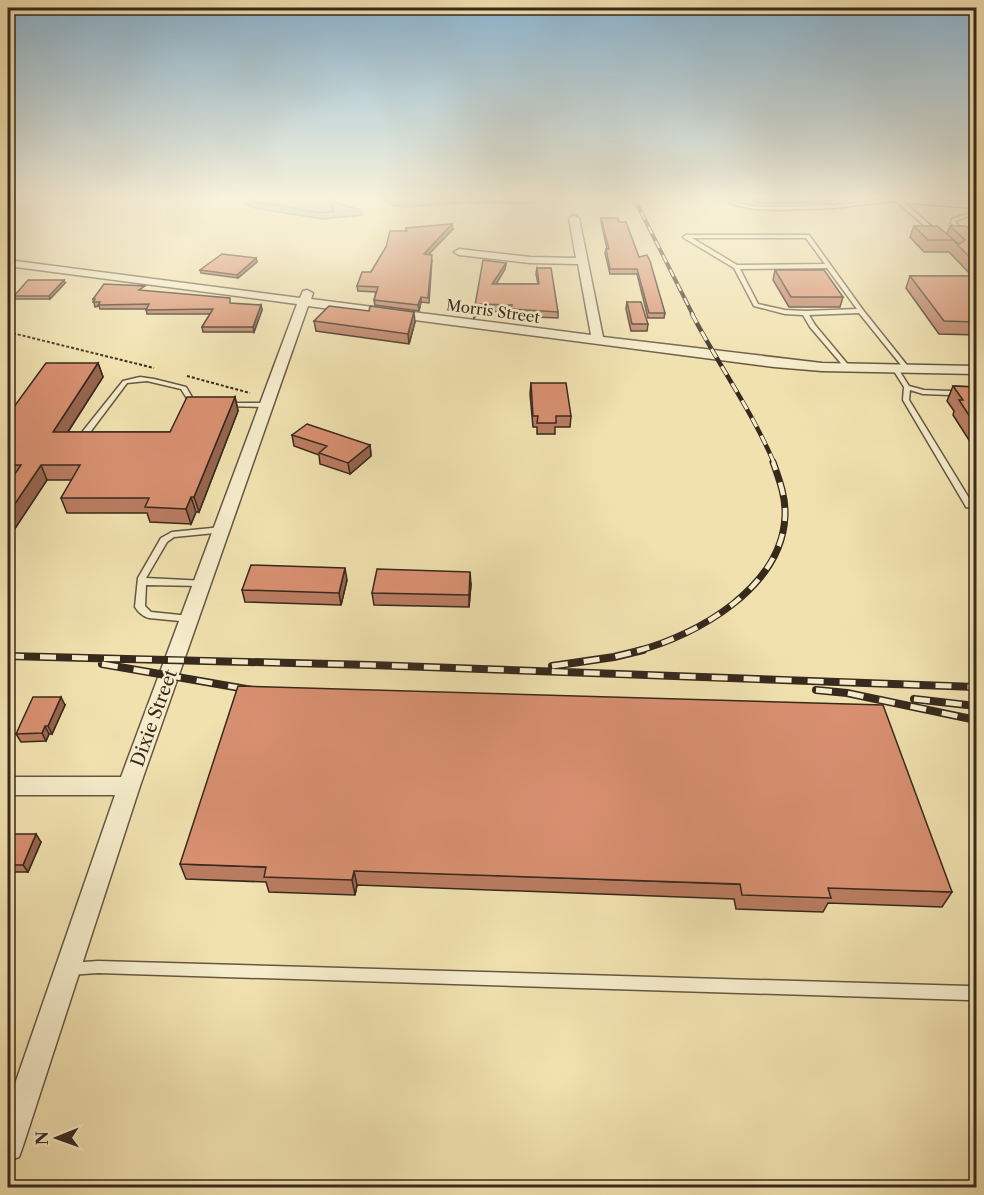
<svg xmlns="http://www.w3.org/2000/svg" width="984" height="1195" font-family="'Libre Caslon Text',serif">
	<rect width="100%" height="100%" fill="#f0e1af"/>
	<filter id="stains"><feTurbulence type="fractalNoise" baseFrequency=".00333" numOctaves="4"/><feColorMatrix values="0 0 0 0 .2 0 0 0 0 .09 0 0 0 0 .02 0 0 0 .5 -.17"/></filter>
	<radialGradient id="worn" r=".72"><stop offset=".6" stop-color="#630" stop-opacity="0"/><stop offset="1" stop-color="#630" stop-opacity=".3"/></radialGradient>
	<!-- water -->
	<path fill="#a0bbb6" stroke="#768179" stroke-width="1.5" d="M246 198H332L337 203 361 210 362 215 323 219 254 208 245 204Z
		M380 198H553L531 203H450L408 207 394 206Z"/>
	<g fill="none" stroke-linecap="round" stroke-linejoin="round">
		<!-- shore -->
		<path stroke="#6c726a" stroke-width="1.5" d="M250 198 256 202 323 213 334 211 329 198"/>
		<defs>
			<path id="lane" d="M721 198H727L736 203 754 206 779 207 834 205 899 198 939 233 934 234 896 201 834 208 779 210 754 209 735 205Z
				M970 213 974 214 956 221V223L976 244V248L951 223 952 219Z
				M686 235H809L863 310 910 369 905 370 859 313 809 315 815 325 850 367 845 368 810 327 803 315 785 314 754 306 734 268 684 238 683 237ZM692 238H806L825 264 737 265ZM827 268 857 309 805 311 785 310 758 304 740 269Z
				M895 366 897 367 909 386 924 390 976 392V396L923 394 910 390 909 400 972 503 976 505V509L966 507 965 505 903 400 904 387 892 368Z
				M140 377 154 379 186 387 196 404 193 406 191 405 181 389 147 381 127 383 91 431 93 435H99V439H87L83 431 123 381Z
				M224 403H267L270 405 267 407 222 406 221 405Z
				M222 527 226 530 225 532 174 537 167 542 146 578 206 581 207 583 203 586 146 585 145 606 151 612 190 616 195 619 193 621 190 622 149 618C144 617 138 612 135 607L138 578 161 538 172 532Z
				M98 961 968 986 973 988 975 993 973 998 968 1000 98 973 69 975 64 974 62 969 64 964 69 963Z"/>
			<path id="street" d="M893 198 976 202V208L897 202Z
				M574 215 579 218 603 337 822 363 976 366V374L822 371 774 367 308 306 140 786 23 1146 19 1157 8 1161V1104L115 795H8V777H121L297 304 8 266V260L300 298 303 291 307 290 313 293 311 299 591 335 578 264 530 263 459 255 454 252 459 249 530 257 576 258 569 218Z"/>
		</defs>
		<!-- lane casing -->
		<use href="#lane" stroke="#665742" stroke-width="3"/>
		<!-- street casing -->
		<use href="#street" stroke="#665742" stroke-width="3"/>
		<!-- path -->
		<path stroke="#38291d" stroke-width="2" stroke-dasharray="3 2" stroke-linecap="butt" d="M8 332 154 368
			M187 376 250 393"/>
		<!-- lane -->
		<use href="#lane" fill="#f5eccb" fill-rule="evenodd"/>
		<!-- street -->
		<use href="#street" fill="#f5eccb" fill-rule="evenodd"/>
		<defs>
			<path id="rail-far3" d="M634 198 693 315"/>
			<path id="rail-far2" d="M692 314C718 364 752 411 774 463"/>
			<path id="rail-far1" d="M637 651C698 635 782 587 785 516 786 497 779 479 773 462"/>
			<path id="rail" d="M8 656 371 665 976 687
				M102 664 252 690
				M552 666 614 657 643 650
				M816 690 847 693 976 720
				M914 699 976 706"/>
		</defs>
		<!-- rail-far3 casing -->
		<use href="#rail-far3" stroke="#38291d" stroke-width="4"/>
		<!-- rail-far2 casing -->
		<use href="#rail-far2" stroke="#38291d" stroke-width="4.5"/>
		<!-- rail-far1 casing -->
		<use href="#rail-far1" stroke="#38291d" stroke-width="7"/>
		<!-- rail casing -->
		<use href="#rail" stroke="#38291d" stroke-width="8"/>
		<!-- rail-far3 -->
		<use href="#rail-far3" stroke="#f5eccb" stroke-width="2" stroke-dasharray="8" stroke-linecap="butt"/>
		<!-- rail-far2 -->
		<use href="#rail-far2" stroke="#f5eccb" stroke-width="3" stroke-dasharray="10" stroke-linecap="butt"/>
		<!-- rail-far1 -->
		<use href="#rail-far1" stroke="#f5eccb" stroke-width="4.5" stroke-dasharray="13" stroke-linecap="butt"/>
		<!-- rail -->
		<use href="#rail" stroke="#f5eccb" stroke-width="5" stroke-dasharray="16" stroke-linecap="butt"/>
	</g>
	<!-- wall -->
	<path fill="#ba7c61" stroke="#38291d" stroke-width="1.5" d="M752 198H832L831 203H756Z
		M601 218 619 222 639 257 665 313 664 318H648L637 274H610L605 253 606 249H607L601 222Z
		M974 223H976V335L939 334 906 288 910 276H972L949 252H924L910 237 914 226 947 234 950 226 971 230Z
		M406 228 453 229 428 255 432 260 429 303 421 302 419 311 375 305 374 300 376 292 358 291 357 286 371 272 386 247 406 231Z
		M256 258 257 262 238 278 201 273 200 270Z
		M506 263 505 269 496 284H538L536 274 537 268 558 312V318L511 316V312L480 311 474 318V311Z
		M775 270 843 297 840 307H789L773 280Z
		M65 283 50 299H15L14 296Z
		M146 291 231 304 261 305 262 310 254 332H203L202 327 210 314H147L146 309H100L99 306 95 307 93 299Z
		M627 302 648 324 647 331H631L626 309Z
		M314 321 415 322 409 344 316 331Z
		M98 363 103 377 68 432H170L235 397 238 411 199 512H196L191 524 150 522 147 513H67L61 498 72 480H47L8 539V484L11 480H8V415Z
		M531 383 571 416 570 427H555V434H537V427H533L530 394Z
		M953 386 976 387V451L953 415 954 411 947 401Z
		M292 435 370 445 371 456 350 474 320 464 319 455 294 446Z
		M347 580 341 605 245 602 242 590Z
		M471 584 469 607 374 605 372 593Z
		M65 705 52 734H49L46 741 21 742 16 734Z
		M8 834 41 842 28 872H8Z
		M180 864 952 892 942 907 828 903 823 912 736 909 734 899 357 885 355 895 269 892 266 882 186 879Z"/>
	<!-- shaded-wall -->
	<path fill="#97654f" stroke="#38291d" stroke-width="1.5" d="M452 224 453 229 424 259V254Z
		M256 258 257 262 238 278 237 275Z
		M506 263 505 269 492 291V284Z
		M64 280 65 283 50 299 49 296Z
		M421 297V302L419 311 418 305Z
		M480 304V311L474 318V311Z
		M261 305 262 310 254 332 253 327Z
		M414 312 415 322 409 344 408 334Z
		M98 363 103 377 58 447 53 432Z
		M235 397 238 411 199 512 194 497Z
		M370 445 371 456 350 474 348 463Z
		M41 465 47 480 8 539V514Z
		M191 497 196 512 191 524 186 509Z
		M345 568 347 580 341 605 339 593Z
		M470 572 471 584 469 607V595Z
		M61 697 65 705 52 734 48 726Z
		M45 726 49 734 46 741 42 733Z
		M36 834 41 842 28 872 23 865Z
		M354 871 357 885 355 895 352 880Z
		M8 910 14 917 8 933Z"/>
	<!-- building -->
	<path fill="#d89071" stroke="#38291d" stroke-width="1.5" d="M601 218H618L619 222H626L639 257 647 255 650 261 665 313H649L637 269H610L606 249H609Z
		M452 224 424 254 432 255 428 298 421 297 418 305 374 300 378 287 357 286 362 272H371L386 247 390 231H407L406 228Z
		M914 226H937L959 244 965 240 950 226H966L976 235V264L953 240H928Z
		M222 254 256 258 237 275 200 270Z
		M483 260 506 263 492 284H539L537 268H551L558 312 511 309 512 305 480 304 474 311Z
		M775 270H824L843 297H791Z
		M910 276H976V322L944 321Z
		M28 280H64L49 296H14Z
		M104 284 145 286 139 290 230 298V303L261 305 253 327H202L213 309 146 310 149 304 98 305 100 302H93L95 299H93Z
		M627 302H641L648 324H632Z
		M329 306 369 311 370 306 414 312 408 334 314 321Z
		M46 363H98L53 432H170L187 397H235L194 497H191L186 509 145 507 149 498H61L80 465H41L8 514V484L21 465H8V415Z
		M531 383H566L571 416H556V423H537L538 416H533Z
		M953 386 976 387V426L959 400H963Z
		M307 424 370 445 348 463 319 453 327 446 292 435Z
		M251 565 345 568 339 593 242 590Z
		M377 569 470 572 469 595 372 593Z
		M238 686 883 705 952 892 828 888 831 898 742 895 740 884 354 871 352 880 264 877 266 867 180 864Z
		M33 697H61L48 726H45L42 733 16 734Z
		M8 834H36L23 865H8Z"/>
	<!-- sky -->
	<linearGradient id="sky" x2="0" y2="1"><stop stop-color="#8bb7d4"/><stop offset="0.54" stop-color="#f8f2db"/><stop offset="1" stop-color="#f8f2db" stop-opacity="0"/></linearGradient>
	<rect width="984" height="366" fill="url(#sky)"/>
	<g text-anchor="middle" dominant-baseline="central" stroke-width="5" stroke-linejoin="round" paint-order="stroke">
		<!-- far-street labels -->
		<g font-size="15" fill="#38291d" stroke="#f5eccb">
			<text transform="translate(493 311) rotate(8)">Morris Street</text>
		</g>
		<!-- street labels -->
		<g font-size="18" fill="#38291d" stroke="#f5eccb">
			<text transform="translate(154 718) rotate(-70)">Dixie Street</text>
		</g>
	</g>
	<!-- margin -->
	<rect width="984" height="1195" fill="none" stroke="#f0e1af" stroke-width="30"/>
	<rect x="9" y="9" width="966" height="1177" fill="none" stroke="#38291d" stroke-width="3"/>
	<rect x="15" y="15" width="954" height="1165" fill="none" stroke="#38291d" stroke-width="1.5"/>
	<!-- north arrow -->
	<g transform="translate(57 1138) rotate(269)" stroke="#f5eccb" stroke-width="4.5" paint-order="stroke">
	<path d="M0-4.5L10 22L0 15L-10 22Z" fill="#38291d"/>
	<text y="-9" font-size="16" font-weight="bold" text-anchor="middle" fill="#38291d">N</text>
	</g>
	<rect width="100%" height="100%" filter="url(#stains)"/>
	<rect width="100%" height="100%" fill="url(#worn)"/>
</svg>
